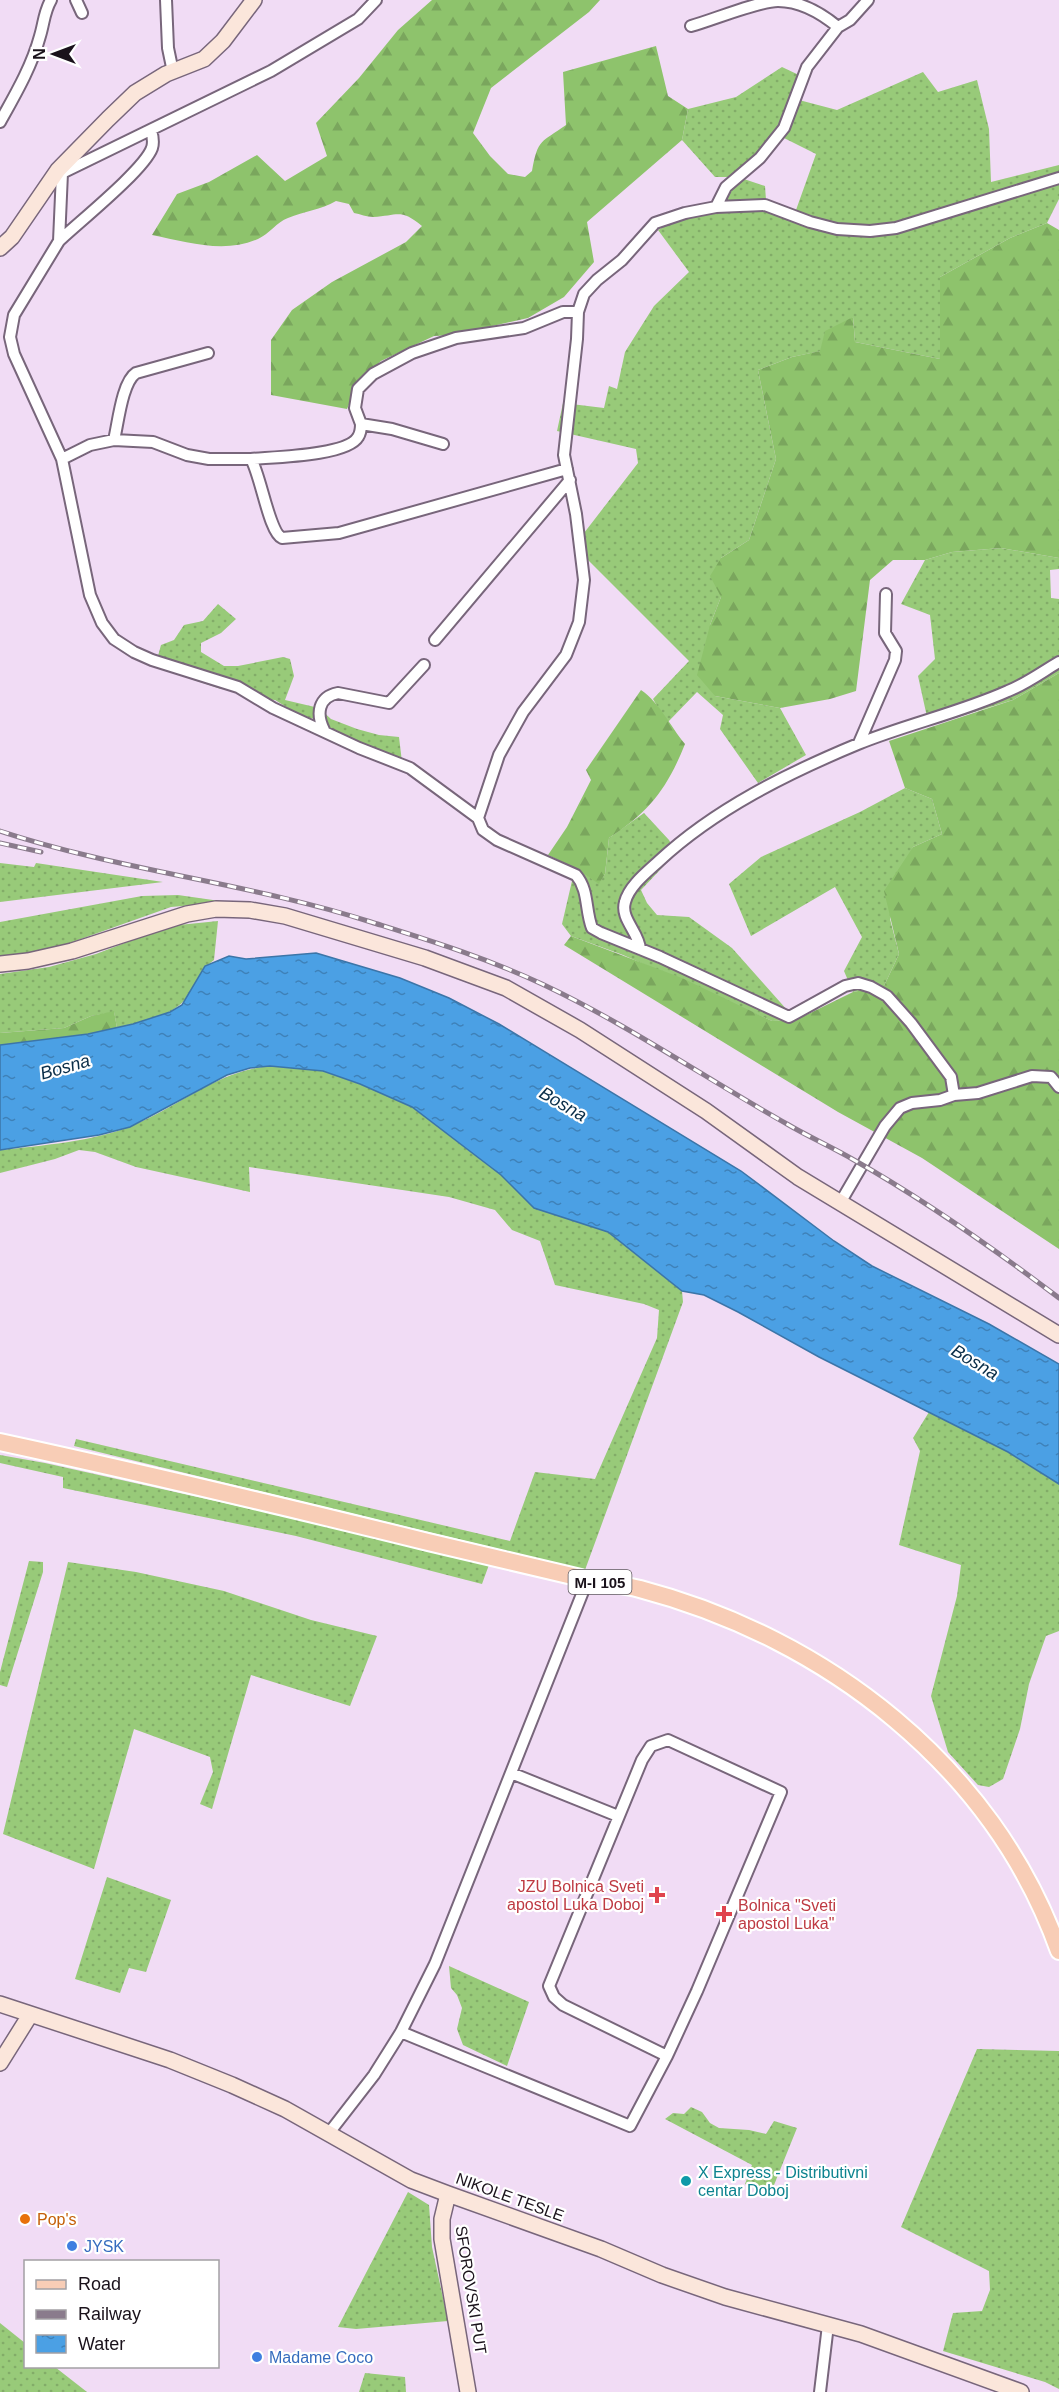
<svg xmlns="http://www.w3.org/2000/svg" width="1059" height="2392" font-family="Arial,sans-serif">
	<defs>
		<pattern id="grass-dots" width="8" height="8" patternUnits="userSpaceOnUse" patternTransform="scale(1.5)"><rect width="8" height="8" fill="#98ca79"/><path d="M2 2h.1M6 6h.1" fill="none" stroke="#82ac68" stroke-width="1.8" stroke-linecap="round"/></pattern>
		<pattern id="forest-firs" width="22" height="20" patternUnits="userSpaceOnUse" patternTransform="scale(1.5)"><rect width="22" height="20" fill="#8ec36c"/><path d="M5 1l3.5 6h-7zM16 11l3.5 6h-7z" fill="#7aa65d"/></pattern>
		<pattern id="water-ripples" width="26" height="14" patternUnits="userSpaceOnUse" patternTransform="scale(1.5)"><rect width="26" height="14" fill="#4ba0e4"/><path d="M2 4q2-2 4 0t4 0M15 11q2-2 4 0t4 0" fill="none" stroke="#3e81b8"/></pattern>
	</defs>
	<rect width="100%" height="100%" fill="#f1dcf5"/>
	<!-- grass -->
	<path fill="url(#grass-dots)" fill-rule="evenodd" d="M782 67 801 76 799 100 837 110 923 72 938 92 977 80 989 129 991 182 1059 165V199L1047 223 1010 238 940 277V359L855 342 853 317 821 351 792 357 758 370 776 459 749 540 721 558V597L710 625 715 696 780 708 806 755 758 783 720 729 723 715 697 692 667 723 653 699 689 661 574 546 638 463 636 449 557 431 563 403 604 408 609 386 617 389 625 352 654 306 689 272 658 230 689 213 709 208 736 177H715L682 140 688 109 736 97ZM776 134 816 154 796 210 766 200 765 186 738 177Z
		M1001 548 1059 558V569L1050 570 1051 598 1059 599V673L1013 700 929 726 918 676 935 659 930 615 901 604 925 560 952 552Z
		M218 604 236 619 221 633 201 643V652L224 666H238L283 657 290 659 294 676 285 700 319 708 331 719 357 729 379 735 399 737 402 762 338 733 315 719 301 716 275 700 252 699 235 690 221 689 155 667 161 645 174 640 184 625 203 621Z
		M905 788 932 799 942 834 913 847 890 919 899 954 884 986 853 992 844 971 862 937 835 887 751 936 729 884 761 857 860 812Z
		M644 813 669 840 676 853 641 890 647 903 657 915 689 917 732 948 796 1020 772 1021 623 955 571 936 562 924 575 868 599 883 605 874 609 838Z
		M0 863 34 867 36 863 163 882 0 902Z
		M178 895 227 902 171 907 47 951 0 957V922L142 896Z
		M218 921 214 960C201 969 200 978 192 990 178 1016 144 1022 117 1028L114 1012 91 1016 64 1028 0 1033V974L49 967 96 954 169 926Z
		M270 1066 323 1071 360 1084 412 1107 501 1175 534 1208 608 1232 682 1291 683 1302 585 1570 74 1446 76 1439 510 1541 535 1472 595 1479 657 1338 659 1310 644 1304 555 1285 540 1241 512 1230 495 1210 449 1197 249 1167 250 1192 136 1167 95 1152 79 1150 55 1159 0 1173V1150C40 1146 95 1141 131 1126 179 1107 216 1071 270 1066Z
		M929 1412 1008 1452 1059 1484V1631L1046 1636 1029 1684 1020 1729 1003 1779 989 1787 978 1785 948 1752 931 1696 957 1596 961 1565 899 1545 920 1451 913 1438Z
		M0 1455 45 1463 490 1562 482 1584 296 1536 63 1488V1477L0 1463Z
		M29 1561 43 1562V1572L7 1687 0 1685V1672Z
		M68 1562 136 1572 224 1591 311 1620 377 1636 350 1706 251 1675 212 1809 200 1804 213 1772 210 1757 134 1729 94 1869 3 1834Z
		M107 1877 171 1900 146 1972 129 1968 120 1993 75 1979Z
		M449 1966 529 2002 507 2066 463 2045 457 2029 462 2008 457 1995 451 1988Z
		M977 2049 1059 2051V2389L1045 2382 943 2351 953 2313 982 2311 990 2290 989 2271 901 2227Z
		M691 2107 702 2112 710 2123 719 2128 749 2130 766 2134 774 2121 797 2128 774 2185 773 2196 745 2184 752 2165 665 2119 673 2113 684 2114Z
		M408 2192 429 2205 432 2247 448 2321 356 2329 338 2327Z
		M0 2323 25 2343 26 2366 55 2367 87 2392H0Z
		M365 2373 405 2377 406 2392H359Z"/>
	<!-- forest -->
	<path fill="url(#forest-firs)" d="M432 0H600L589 12 491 88 473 133 490 156 508 174 525 177 532 171C538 138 541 143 566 125L563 72 656 46 668 96 688 109 682 140 587 222 594 262 564 297 528 318 453 335 434 336 381 361 359 382 347 409 271 395V340L292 310 332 282 406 242 422 226C400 208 398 216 373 217 367 217 360 214 354 213L349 204 336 201C321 210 304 211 288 218 277 222 269 234 258 239 224 254 187 242 152 235L177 194 209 182 257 155 285 181 327 156 316 123 359 78 398 30Z
		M1047 223 1059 230V558L1001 548 952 552 925 560H893L870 580 856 691 830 699 780 708 715 696 697 675 710 625 721 597 710 576 721 558 749 540 776 459 758 370 792 357 820 351 825 331 853 317 855 342 940 359V277L1010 238Z
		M1059 673V1249L922 1158 838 1112 564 945 571 936 682 978 772 1021 796 1020 853 992 884 986 899 954 884 891 913 847 942 834 932 799 905 788 889 741 1013 700Z
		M641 690C660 703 670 726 685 744 667 789 649 812 609 838L605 874 599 884 575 868 548 855 567 827 591 780 586 770Z
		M114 1011 117 1028 88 1034 0 1045V1033L64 1028 91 1016Z"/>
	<!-- water -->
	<path fill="url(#water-ripples)" stroke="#3c75a8" stroke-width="1.5" d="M316 953 400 978 449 998 499 1024 741 1171 834 1241 872 1266 989 1324 1059 1364V1484L1008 1452 819 1357 738 1312 704 1295 682 1291 608 1232 534 1208 501 1175 412 1107 360 1084 323 1071 270 1066 250 1068 227 1075 130 1127 99 1135 0 1150V1045L88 1034 133 1024 170 1012 182 1005 205 966 229 956 246 959Z"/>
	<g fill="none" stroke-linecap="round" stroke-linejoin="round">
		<defs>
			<path id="street" d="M76 0 82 13
				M166 0 168 48 173 72
				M691 26C713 20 758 1 778 1 800 1 821 13 838 27
				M0 122C15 95 32 66 40 36 44 23 44 12 51 0
				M58 170 62 173 59 241 14 315 10 337 14 354 62 459 90 595 102 623 114 639 134 652 152 660 238 687 273 708 359 748 410 768 478 818 483 830 497 840 576 875C589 890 585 910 592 928L601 933 660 957 789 1017 845 986 858 983 871 987 887 996 911 1023 951 1077 954 1095 978 1093 1032 1076 1051 1077 1059 1087
				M62 173 271 71 358 19 376 0
				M716 207 726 187 760 158 784 128 807 67 838 27 850 20 868 0
				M59 241C79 222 144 170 152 148 154 142 153 137 151 130
				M361 424 355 408 358 389 373 374 412 353 456 338 524 328 563 312H578
				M114 440C118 424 122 382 136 373L208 353
				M62 459 90 445 114 440 153 442 187 455 209 459H251C261 476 269 532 282 538L339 533 567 469
				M251 459C272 457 347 456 358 437 360 434 361 428 361 424L392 429 443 444
				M435 640 570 480
				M324 730C316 714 318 697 338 693L389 703 424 665
				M859 743 895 660 896 651 885 633 886 594
				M478 818 499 755 523 712 566 655 579 622 584 580 576 514 564 455 577 339 578 312 584 294 597 280 622 260 655 223 685 213 716 207 765 205 810 222 837 229 870 231 896 228 1059 178
				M640 949C639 932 620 919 625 902 629 886 647 872 659 861 715 809 788 773 858 744 907 724 959 713 1008 691 1026 684 1042 672 1059 662
				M840 1203 885 1126 900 1108 912 1103 940 1100 954 1095
				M511 1773 618 1816
				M401 2032 630 2126 667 2056 697 1991 781 1792 668 1740 651 1746 642 1760 549 1986 554 1997 563 2005 667 2056
				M329 2133 374 2075 401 2032 435 1964 588 1579
				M820 2392 828 2325"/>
			<path id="secondary" d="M0 248 12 237 58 170 108 119 135 93 166 74 204 59 223 41 254 0
				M0 964 28 961 72 951 187 914 216 909 250 910 285 916 425 958 506 988 580 1030 706 1111 798 1177 1059 1335
				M0 2004 170 2060 232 2085 285 2109 411 2180 448 2194 601 2249 662 2275 725 2297 861 2334 1021 2392
				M0 2063 30 2015
				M448 2194 442 2219V2239L468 2392"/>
			<path id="primary" d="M0 1442C143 1473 286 1507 428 1542 480 1554 533 1567 585 1579 603 1583 622 1584 640 1589 826 1638 993 1766 1059 1951"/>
		</defs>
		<!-- street casing -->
		<use href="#street" stroke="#78667b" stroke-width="14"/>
		<!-- secondary casing -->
		<use href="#secondary" stroke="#78667b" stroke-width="18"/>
		<!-- primary casing -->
		<use href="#primary" stroke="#fff" stroke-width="20"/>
		<!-- street -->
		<use href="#street" stroke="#fff" stroke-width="10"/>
		<!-- secondary -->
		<use href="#secondary" stroke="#fbe6db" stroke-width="15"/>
		<!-- primary -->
		<use href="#primary" stroke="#f8cdb6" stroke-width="16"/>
		<defs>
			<path id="rail" d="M0 831C121 871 250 883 371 922 428 940 487 958 542 984 627 1024 705 1078 787 1124 809 1137 832 1147 854 1160 926 1201 993 1248 1059 1298
				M0 843 41 852"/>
		</defs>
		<!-- rail casing -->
		<use href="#rail" stroke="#8a7b8c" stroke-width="5"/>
		<!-- rail -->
		<use href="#rail" stroke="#fff" stroke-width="3" stroke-dasharray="9" stroke-linecap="butt"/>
	</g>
	<!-- markers -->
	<g fill="#e0444e" stroke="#fff" stroke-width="2">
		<path d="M654 1886h6v6h6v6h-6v6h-6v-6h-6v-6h6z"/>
		<path d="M721 1905h6v6h6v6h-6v6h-6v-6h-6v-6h6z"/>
	</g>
	<circle fill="#0f9aa8" stroke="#fff" stroke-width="2" cx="686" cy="2181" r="6"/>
	<circle fill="#e8710a" stroke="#fff" stroke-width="2" cx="25" cy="2219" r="6"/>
	<g fill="#3f7fe0" stroke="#fff" stroke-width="2">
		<circle cx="72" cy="2246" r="6"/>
		<circle cx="257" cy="2357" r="6"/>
	</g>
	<g text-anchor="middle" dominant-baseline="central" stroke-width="4.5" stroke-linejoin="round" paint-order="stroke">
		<!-- shield labels -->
		<rect fill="#fff" stroke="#5f595f" stroke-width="1.5" x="568.5" y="1570" width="63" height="24" rx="4.5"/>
		<g font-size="15" font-weight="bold" fill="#1a121b">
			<text x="600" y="1582">M-I 105</text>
		</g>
		<!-- health labels -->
		<g font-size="16" fill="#be3a42" stroke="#fff" text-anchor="end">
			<text x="644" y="1886">JZU Bolnica Sveti<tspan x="644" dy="18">apostol Luka Doboj</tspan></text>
			<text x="738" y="1905" text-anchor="start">Bolnica "Sveti<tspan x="738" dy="18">apostol Luka"</tspan></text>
		</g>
		<!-- culture labels -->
		<g font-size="16" fill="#0d838f" stroke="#fff" text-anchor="start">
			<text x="698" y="2172">X Express - Distributivni<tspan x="698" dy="18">centar Doboj</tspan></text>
		</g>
		<!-- street labels -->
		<g font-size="16" fill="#1a121b" stroke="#fff">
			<text transform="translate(510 2197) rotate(20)">NIKOLE TESLE</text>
			<text transform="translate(471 2290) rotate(81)">SFOROVSKI PUT</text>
		</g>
		<!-- food labels -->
		<g font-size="16" fill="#c56008" stroke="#fff" text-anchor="start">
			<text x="37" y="2219">Pop's</text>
		</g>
		<!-- shop labels -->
		<g font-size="16" fill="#366cbe" stroke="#fff" text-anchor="start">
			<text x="84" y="2246">JYSK</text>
			<text x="269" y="2357">Madame Coco</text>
		</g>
		<!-- water labels -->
		<g font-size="18" font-style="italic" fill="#0a2e49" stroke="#fff">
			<text transform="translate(65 1067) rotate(-16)">Bosna</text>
			<text transform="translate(563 1104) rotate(30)">Bosna</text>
			<text transform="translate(975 1362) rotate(31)">Bosna</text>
		</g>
	</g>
	<!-- legend -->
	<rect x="24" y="2260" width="195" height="108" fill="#ffffff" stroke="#a3a0a4" stroke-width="1.5"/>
	<rect x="36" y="2280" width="30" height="9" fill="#f8cdb6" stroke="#a3a0a4" stroke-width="1.5"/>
	<text x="78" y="2290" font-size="18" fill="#1a121b">Road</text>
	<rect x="36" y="2310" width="30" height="9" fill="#8a7b8c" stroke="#a3a0a4" stroke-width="1.5"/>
	<text x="78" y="2320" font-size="18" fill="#1a121b">Railway</text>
	<rect x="36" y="2335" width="30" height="18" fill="url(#water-ripples)" stroke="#a3a0a4" stroke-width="1.5"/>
	<text x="78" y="2350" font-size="18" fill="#1a121b">Water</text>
	<!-- north arrow -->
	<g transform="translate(54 54) rotate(270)" stroke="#ffffff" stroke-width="4.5" paint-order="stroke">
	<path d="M0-4.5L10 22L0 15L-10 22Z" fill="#1a121b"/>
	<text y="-9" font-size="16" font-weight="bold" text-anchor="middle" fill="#1a121b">N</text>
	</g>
</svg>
